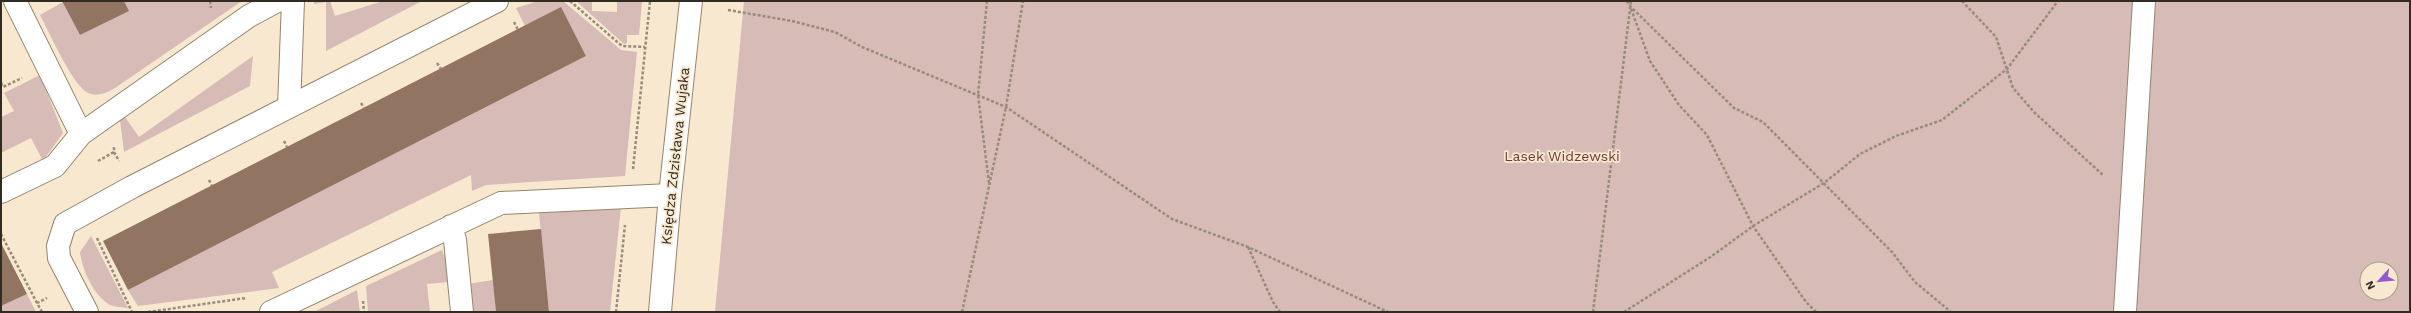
<svg xmlns="http://www.w3.org/2000/svg" width="2411" height="313" font-family="'Work Sans',sans-serif">
	<rect width="100%" height="100%" fill="#f8e8cf"/>
	<!-- green -->
	<path fill="#d7bbb7" fill-rule="evenodd" d="M124 1H242L115 88C106 93 98 97 88 93 72 85 50 33 40 15L63 2 80 35 128 11Z
		M314 1H330L335 16 383 1H422L326 51V2L314 4Z
		M538 1H563L621 50 637 52 625 176 486 185 472 191 471 175 272 272 279 288 138 306 128 290 586 56 561 8 525 26 516 8Z
		M576 1H592V11L617 12V1L642 2 639 35H627V43L624 44Z
		M744 1H2410V312H715ZM2367 269H2391V293H2367Z
		M253 56 250 86 124 152 120 120 125 117 139 137Z
		M40 75 63 133 43 161 31 138 1 153V117L14 111 4 93Z
		M621 207 610 312H549L539 213Z
		M91 236 128 308C122 307 115 307 110 305 94 296 82 270 80 252Z
		M442 250 447 264 449 282 427 284 430 312H368L366 286Z
		M493 280 496 312H471L468 284Z
		M357 290 360 312H314Z
		M27 294 36 312H1V306Z"/>
	<!-- building -->
	<path fill="#917462" d="M62 1H124L129 11 80 35Z
		M561 7 586 56 128 290 103 241Z
		M541 229 549 312H496L488 234Z
		M1 243 27 294 1 306Z"/>
	<g fill="none" stroke-linecap="round" stroke-linejoin="round">
		<defs>
			<path id="minor" d="M15 1 81 134
				M289 107 293 1
				M1 192 55 166 81 134 249 16 277 1
				M451 226 455 240 462 312
				M87 312 59 258 58 246 65 224 132 187 497 1
				M271 312 501 203 670 195
				M660 312 670 195 691 1
				M2125 312 2144 1"/>
		</defs>
		<!-- minor casing -->
		<use href="#minor" stroke="#93856e" stroke-width="24"/>
		<!-- path -->
		<path stroke="#978c7b" stroke-width="2.5" stroke-dasharray="3 2" stroke-linecap="butt" d="M210 1 211 8
			M570 1 622 46 645 47
			M987 1 978 95 989 183
			M1627 1 1630 6
			M1962 1 1996 37 2013 88 2035 113 2103 175
			M728 10 792 21 835 32 862 47 1006 107 1172 219 1248 247 1388 312
			M514 22 518 30
			M437 63 441 69
			M1 83 3 87 22 78
			M361 103 364 108
			M284 141 287 147
			M114 152 119 161
			M98 161 114 152V146
			M633 169 650 1
			M209 180 212 186
			M1 234 37 303
			M97 238 132 312
			M1248 247 1273 302 1280 312
			M363 301 364 312
			M42 312 37 303 47 298
			M148 312 246 298
			M616 312 625 225
			M962 312 1006 107 1023 1
			M1593 312 1631 1
			M1624 312 1712 256 1753 226 1824 183 1860 154 1896 136 1942 120 2007 69 2058 1
			M1816 312 1806 302 1753 226 1707 135 1679 105 1650 61 1630 6 1734 108 1763 122 1892 252 1915 282 1951 312"/>
		<!-- minor -->
		<use href="#minor" stroke="#fff" stroke-width="22"/>
	</g>
	<g text-anchor="middle" dominant-baseline="central" stroke-width="3.5" stroke-linejoin="round" paint-order="stroke">
		<!-- street labels -->
		<g font-size="14" fill="#312b22" stroke="#f8e8cf">
			<text transform="translate(675 156) rotate(-84)">Księdza Zdzisława Wujaka</text>
		</g>
		<!-- park labels -->
		<g font-size="14" fill="#6f3a35" stroke="#f8e8cf">
			<text x="1562" y="156">Lasek Widzewski</text>
		</g>
	</g>
	<!-- border -->
	<rect width="2411" height="313" fill="none" stroke="#312b22" stroke-width="4"/>
	<!-- north arrow -->
	<g transform="translate(2379 281) rotate(243)"><circle r="19" fill="#f8e8cf" stroke="#a89c8a"/>
	<path d="M0-3L7 15L0 10L-7 15Z" fill="#9559cf"/>
	<text y="-6" font-size="11" font-weight="bold" text-anchor="middle" fill="#312b22">N</text>
	</g>
</svg>
